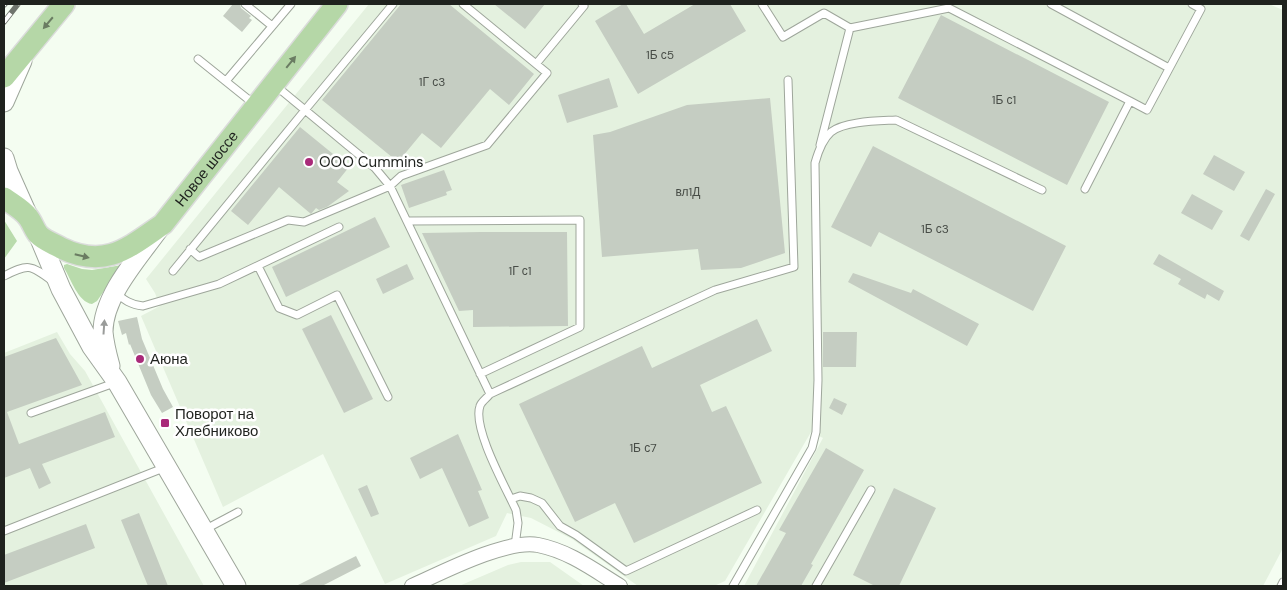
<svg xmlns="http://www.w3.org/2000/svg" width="1287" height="590" font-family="'DM Sans',sans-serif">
	<rect width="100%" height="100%" fill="#f4fdf1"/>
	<!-- built -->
	<path fill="#e4f1df" d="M369 4H1269L1283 10V548L1263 586H744L823 438 811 432 725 581 714 586H638L572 539 531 518 507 513 496 536 385 584 323 454 223 507 141 316 160 306 155 293 146 279Z
		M57 332 70 354 85 371 204 586H4V353Z
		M521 562H550L584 586H459L508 565Z"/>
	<!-- green -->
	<path fill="#b9dbac" d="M4 220 17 241 4 259Z
		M67 264 82 269 92 270 122 265 97 301 92 304C78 302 71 279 64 268V265Z"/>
	<!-- building -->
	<path fill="#c5cdc2" d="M233 4H240L241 8 251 16 249 18 252 20 242 32 223 16Z
		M401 4H449L534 74 509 105 490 89 441 148 422 133 398 162 322 100Z
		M494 4H545L525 29Z
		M623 4H626L644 34 695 4H730L746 31 638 94 595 21Z
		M941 15 1109 102 1067 185 898 98Z
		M609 78 618 107 567 123 558 95Z
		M770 98 785 253 741 268 701 270 698 249 602 257 593 135 610 132 687 105Z
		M300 127 349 167 337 182 349 191 327 207 319 210 316 208 311 214 279 187 248 225 231 211Z
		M873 146 1066 246 1033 311 879 232 871 247 831 227Z
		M1214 155 1245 172 1234 191 1203 174Z
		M444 170 452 190 446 192 447 195 409 208 401 185Z
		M1266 189 1275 194 1249 241 1240 236Z
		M1192 194 1223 211 1212 230 1181 213Z
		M375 217 390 247 286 297 272 267Z
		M481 232H567L568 326 473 327V310L459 311 422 233Z
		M1159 254 1224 291 1219 301 1207 294 1205 299 1178 284 1181 279 1153 264Z
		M407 264 414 279 383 294 376 279Z
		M853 273 911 293 913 289 979 324 967 346 848 282Z
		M331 315 373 399 344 413 302 329Z
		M137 317 142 339 163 389 173 407 162 413 151 395 130 344 129 345 126 333 122 335 118 321Z
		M757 319 772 351 700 385 712 412 726 406 762 483 634 543 615 503 575 522 519 404 642 346 652 368Z
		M823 332H857L856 367H823Z
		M56 338 82 385 7 412 19 444 105 412 115 437 42 464 51 483 39 489 30 468 4 478V357Z
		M834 398 847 404 842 415 829 408Z
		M458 434 482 490 478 491 489 518 469 527 442 468 420 479 410 458Z
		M826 448 864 470 811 564 813 565 801 586H756L786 533 779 530Z
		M367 485 379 514 371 517 358 489Z
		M894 488 936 508 899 586H875L853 575Z
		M139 513 168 586H148L121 520Z
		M86 524 95 548 4 583V555Z
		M356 556 361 566 322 586H296Z"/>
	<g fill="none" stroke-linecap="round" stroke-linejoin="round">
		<defs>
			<path id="service" d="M245 4 272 26
				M762 4 783 37 824 13 850 28
				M1051 4 1169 68
				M198 59 254 104
				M536 64 584 6 582 4
				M226 81 291 4
				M276 86 305 110 393 4
				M1130 101 1147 110 1201 9 1192 4
				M820 145 850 28 949 8 1130 101 1085 189
				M407 221 580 220V327L480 374
				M190 249 199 257 288 220 304 222 390 186 401 176 487 145 547 73 463 4
				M258 266 279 308 297 315 337 295 388 397
				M173 271 305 110 375 168 390 186 490 394
				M4 276C28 264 30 264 52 281
				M115 292C124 300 131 305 143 306L219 284 339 227
				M31 413 117 382
				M511 499 520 496 531 498 542 503 560 526 576 535 626 571 757 510
				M204 530 238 512
				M4 531 166 467
				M515 546 518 523 516 510C506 488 472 428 480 406 481 402 487 398 490 394L715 290 794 267 788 80
				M733 586 812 448 816 432 818 380 815 163C818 152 822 140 831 132 845 121 879 121 896 120L1042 190
				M816 586 871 490
				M1281 586 1283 582"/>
			<path id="minor" d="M412 586C441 573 506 539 538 545 569 551 594 570 620 586"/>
			<path id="secondary" d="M4 102 22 61
				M4 158 8 171 28 216
				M38 234 61 289 92 347 117 382 236 586
				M110 366C107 355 104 344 103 332 103 296 138 258 158 230"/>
			<g id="primary">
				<path d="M4 77 64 4"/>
				<path id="s1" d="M4 198C12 204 22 209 28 217 32 222 34 229 38 234 43 240 54 244 61 248 105 269 127 249 163 224L337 4"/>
			</g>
		</defs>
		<!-- service casing -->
		<use href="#service" stroke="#9ea69b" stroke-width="9"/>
		<!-- minor casing -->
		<use href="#minor" stroke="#9ea69b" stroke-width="16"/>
		<!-- secondary casing -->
		<use href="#secondary" stroke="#9ea69b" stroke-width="21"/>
		<!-- primary casing -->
		<use href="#primary" stroke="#dbdcdb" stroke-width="24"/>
		<!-- service -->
		<use href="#service" stroke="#fff" stroke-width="7"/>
		<!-- minor -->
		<use href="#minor" stroke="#fff" stroke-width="14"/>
		<!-- secondary -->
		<use href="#secondary" stroke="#fff" stroke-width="19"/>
		<!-- primary -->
		<use href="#primary" stroke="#b5d7a7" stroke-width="21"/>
		<defs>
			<path id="rail" d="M4 5 5 4
				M4 22 18 4"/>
		</defs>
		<!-- rail casing -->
		<use href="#rail" stroke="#70756e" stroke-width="5.5"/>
		<!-- rail -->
		<use href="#rail" stroke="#fff" stroke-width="4" stroke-dasharray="11" stroke-linecap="butt"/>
	</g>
	<!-- one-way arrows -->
	<defs><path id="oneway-solid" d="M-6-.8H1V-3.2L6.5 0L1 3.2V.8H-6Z" transform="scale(1.25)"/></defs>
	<g fill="#6a7c62">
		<use href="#oneway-solid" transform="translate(48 23) rotate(130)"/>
		<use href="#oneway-solid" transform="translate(291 62) rotate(-51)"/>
		<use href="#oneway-solid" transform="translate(82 256) rotate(14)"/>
	</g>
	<use fill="#9a9c9a" href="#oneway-solid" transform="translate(104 327) rotate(-86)"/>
	<!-- markers -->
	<g fill="#a92a79" stroke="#fff" stroke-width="2">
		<circle cx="309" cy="162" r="5"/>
		<circle cx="140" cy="359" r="5"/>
		<rect x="160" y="418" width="10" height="10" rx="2.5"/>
	</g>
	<g text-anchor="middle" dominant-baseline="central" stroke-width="5" stroke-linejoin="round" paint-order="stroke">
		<!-- number labels -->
		<g font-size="12" fill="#484d47">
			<text x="660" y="55">1Б с5</text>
			<text x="432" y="82">1Г с3</text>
			<text x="1004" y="100">1Б с1</text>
			<text x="688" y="192">вл1Д</text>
			<text x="935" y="229">1Б с3</text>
			<text x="520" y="271">1Г с1</text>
			<text x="643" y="448">1Б с7</text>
		</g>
		<!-- poi labels -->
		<g font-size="15" fill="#1f221e" stroke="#fff" text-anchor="start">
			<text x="319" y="162">OOO Cummins</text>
			<text x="150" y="359">Аюна</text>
			<text x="175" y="414">Поворот на<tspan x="175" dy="17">Хлебниково</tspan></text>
		</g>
		<!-- street labels -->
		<g font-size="15" fill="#1f221e" stroke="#fff">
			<text stroke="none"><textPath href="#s1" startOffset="260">Новое шоссе</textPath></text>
		</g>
	</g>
	<!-- border -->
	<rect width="1287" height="590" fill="none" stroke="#1f221e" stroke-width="10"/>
</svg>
